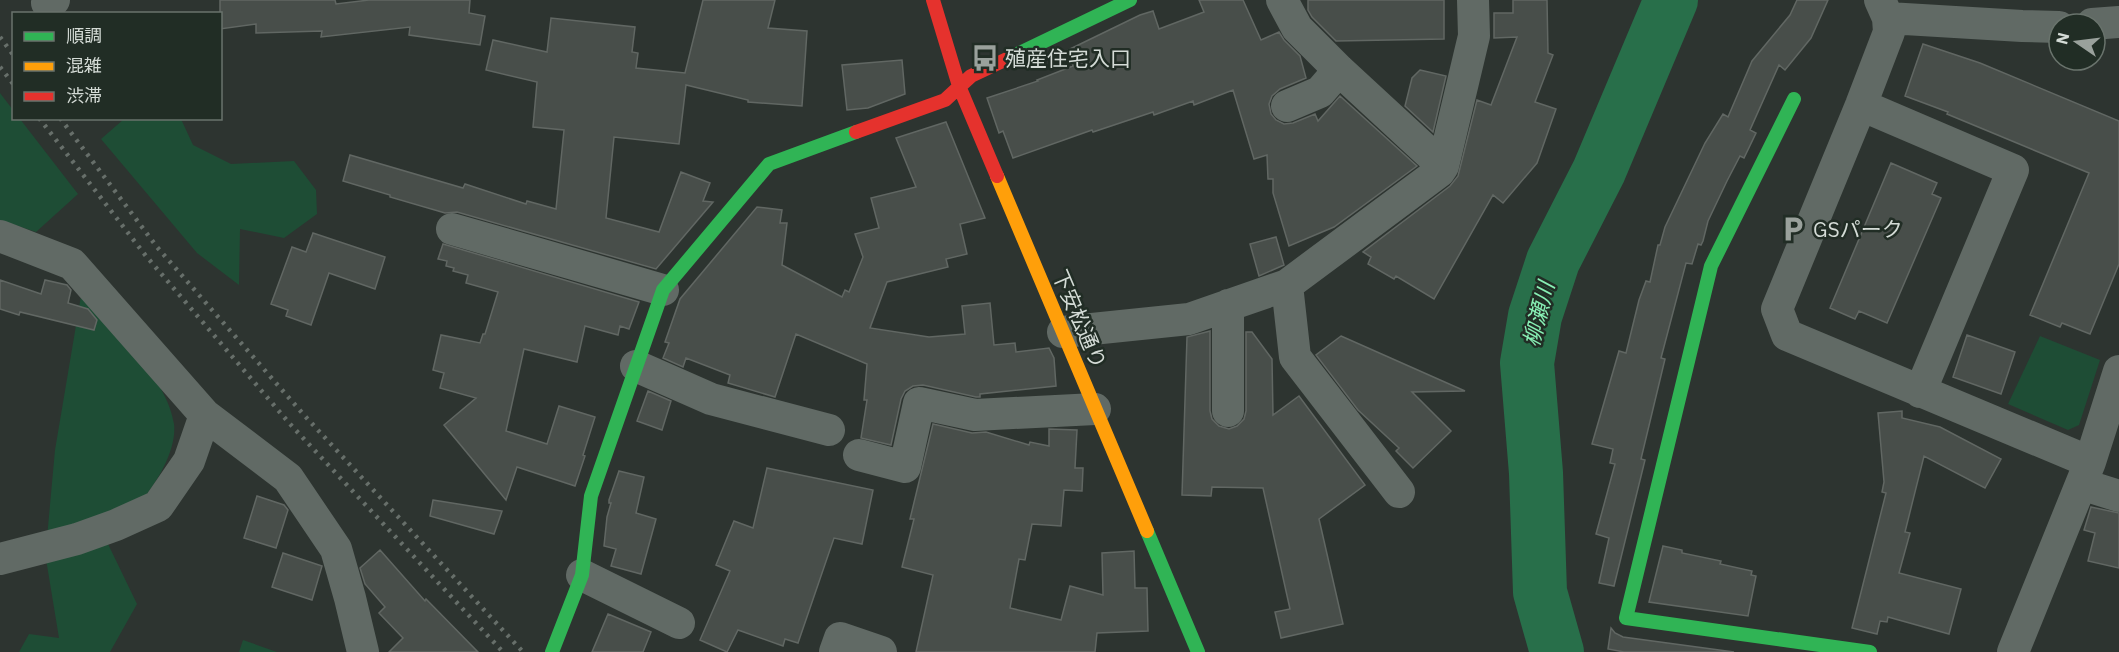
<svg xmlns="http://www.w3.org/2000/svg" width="2119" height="652" font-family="'IBM Plex Sans','Noto Sans JP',sans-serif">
	<rect width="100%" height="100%" fill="#2d3430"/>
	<!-- green -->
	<path fill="#1e4d35" d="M0 93 13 110 14 118 20 119 78 194 36 232 0 220Z
		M124 119H181L193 145 231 164 294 161 316 190 317 214 284 238 240 229 239 285 197 253 101 139Z
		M82 290C111 325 168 379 174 424 177 448 158 481 143 499L47 538 55 450Z
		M2040 336 2100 360 2079 425 2068 430 2008 404Z
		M108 544 137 604 110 652H19L29 634 59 638 46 559Z
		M243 640 277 652H239Z"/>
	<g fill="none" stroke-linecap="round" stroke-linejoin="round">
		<!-- river -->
		<path stroke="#286f4a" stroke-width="54" d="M1557 652 1540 592 1536 473 1527 363 1535 316 1553 261 1599 171 1671 0"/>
	</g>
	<!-- building -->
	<path fill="#484e4a" stroke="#616763" stroke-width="1.5" d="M220 0H335L336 4 369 0H470L469 13 485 16 480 45 409 35 410 27 321 37 322 31 256 33V24L220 29Z
		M703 0H775L768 28 807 31 802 106 748 102V100L686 85 679 144 614 137 606 218 659 232 681 172 710 183 703 201 713 202 656 269 457 212 445 213 390 197V195L343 181 350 155 463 188 465 184 526 204 527 201 556 209 564 130 533 127 537 82 486 70 493 40 547 52 551 18 635 27 632 52 638 53 636 68 685 73Z
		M1199 0H1243L1261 40 1279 32 1284 40 1300 56 1306 78 1280 89 1272 96 1269 104 1271 114 1276 120 1284 124 1293 123 1315 114 1318 121 1340 96 1417 166 1334 227 1289 246 1273 193V179H1268L1267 155 1254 159 1233 90 1194 105 1193 101 1154 115 1153 112 1093 132 1092 130 1013 158 1003 131 999 133 987 98 1038 81 1037 80 1073 66 1068 50 1140 15 1153 11 1159 29 1204 12Z
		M1308 0H1444V39L1336 41 1312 17 1308 10Z
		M1513 0H1547L1548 53 1553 55 1535 102 1556 109 1537 163 1503 203 1493 195 1434 299 1396 276 1394 279 1368 264 1371 257 1363 252 1450 186 1458 176 1477 100 1491 105 1517 37 1494 38V13H1513Z
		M1797 0H1828L1811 38 1785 70 1779 65 1750 130 1756 133 1744 158 1740 156 1727 181 1708 221 1703 241 1701 245 1698 244 1692 264 1686 263 1661 358 1665 359 1641 459 1645 460 1614 586 1599 583 1609 538 1596 534 1615 464 1610 463 1613 449 1592 444 1619 351 1626 353 1639 300 1646 281 1650 282 1658 245H1660L1665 227 1705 143 1723 114 1728 117 1752 61 1790 15Z
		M1923 44 1980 63 2119 121V264L2090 334 2062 323 2060 327 2030 315 2089 173 1947 114 1948 112 1905 96Z
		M902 60 905 94 868 108 847 110 842 65Z
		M1420 70 1446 76 1433 132 1405 106 1412 78Z
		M946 122 985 218 960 224 967 254 946 259 948 267 887 282 870 328 929 337 965 334 962 306 990 303 994 345 1015 343 1016 352 1049 348 1054 358 1056 386 980 394V397H976L923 385 913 386 905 391 901 399 891 445 861 438 867 400H864L867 364 796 334 775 397 728 383 730 375 686 358 683 367 663 358 669 343 665 342 680 299 757 207 782 210 780 223H787L782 265 842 297 845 290 849 292 863 257 855 234 879 228 871 198 916 187 896 138Z
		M1891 163 1937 183 1932 194 1941 198 1887 323 1859 311 1855 319 1830 308Z
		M313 233 385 257 375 289 329 273 311 325 286 316 288 310 271 304 292 247 306 252Z
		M1276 237 1284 265 1259 276 1250 244Z
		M443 244 639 302 629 329 620 326 618 335 585 326 577 362 524 349 506 431 547 444 559 406 595 417 583 455 585 456 575 486 517 467 506 500 444 425 476 398 440 388 444 373 433 370 441 335 480 343 483 334H485L498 292 466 283 468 275 453 271 454 268 446 266 447 261 438 259Z
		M0 280 41 294 45 280 67 285 71 290 68 303 88 309 97 320 94 330 20 312 19 315 0 309Z
		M1210 331V411L1212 419 1219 426 1229 429 1237 426 1244 419 1246 411V332H1252L1272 359 1273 415 1299 396 1365 485 1319 519 1343 624 1281 638 1275 612 1290 609 1263 488 1212 487 1211 496 1182 495 1187 337Z
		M1967 335 2015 352 2001 394 1953 377Z
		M1341 336 1465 391 1412 392 1451 431 1413 468 1396 451 1399 448 1358 410 1316 355Z
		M648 391 671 401 662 430 637 421Z
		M1902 411V418L1940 427 2001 459 1985 488 1924 456 1905 532 1910 533 1899 573 1961 589 1949 634 1888 617 1887 622 1880 621 1877 634 1852 628 1886 493 1882 492 1884 482 1878 413Z
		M933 424 972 433 986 432 1029 445 1030 442 1049 446V429L1077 430 1075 468H1083L1082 491 1064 490 1061 526 1032 524 1025 560 1019 559 1010 608 1061 620 1070 586 1103 595 1102 553 1134 551 1135 588H1147L1148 631 1097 633 1095 652H916L933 575 902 567 914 519H910Z
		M767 468 873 490 862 544 834 538 798 643 785 639 783 646 738 630 727 652 700 640 730 571 716 565 734 521 753 528Z
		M619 471 644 477 636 513 656 519 641 574 611 566 616 549 604 546 607 517 611 503H609V500Z
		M257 496 284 505 288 510 276 548 244 538Z
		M433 500 502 511 494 534 430 516Z
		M2091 507 2119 513V568L2088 561 2095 533 2084 530Z
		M1663 546 1682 550V553L1721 561 1720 564 1752 571 1751 575 1756 576 1748 616 1649 602Z
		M380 550 425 601 426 599 478 652H389L403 638 379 613 385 607 365 584 360 568Z
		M283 553 322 566 312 600 272 587Z
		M608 614 651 632 643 652H592Z
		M1611 628 1615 633 1623 637 1734 652H1624L1608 649Z"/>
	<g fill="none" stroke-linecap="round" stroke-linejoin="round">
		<!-- street -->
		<path stroke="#616a65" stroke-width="32" d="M1282 0 1297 28 1339 70 1443 166
			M1880 0 1888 18 1889 32 1861 105 1777 309 1787 335 2090 462
			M47 3 54 0
			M1888 18 2022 26 2059 27
			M2092 24 2119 22
			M1861 105 2013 170 1920 392
			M1287 106 1320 92 1339 70
			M452 229 663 290
			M0 236 72 264 205 415 288 478 336 549 350 598 363 652
			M1287 285 1295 357 1399 492
			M1228 305V411
			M1063 332 1189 319 1287 285 1439 172 1443 166 1474 36 1473 0
			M636 366 711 399 829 430
			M859 455 905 467 919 403 975 415 1095 409
			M2081 484 2119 496
			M0 559 77 539 116 525 158 506 189 461 205 415
			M582 575 679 623
			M835 652 840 638 881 652
			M2013 652 2090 462 2119 371"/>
		<!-- fast -->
		<path stroke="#30b455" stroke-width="14" d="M1009 58 1130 0
			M1794 99 1711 266 1626 618 1870 652
			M1147 531 1198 652
			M552 652 582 575 591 496 663 290 769 164 856 132"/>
		<!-- slow -->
		<path stroke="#ff9f0a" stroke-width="14" d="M997 176 1147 531"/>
		<!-- jam -->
		<path stroke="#e5322d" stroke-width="14" d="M933 0 959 86 997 176
			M856 132 945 100 971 76 1009 58"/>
		<!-- rail -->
		<path stroke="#676f6a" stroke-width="4.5" stroke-dasharray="3 6" stroke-linecap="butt" d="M0 37 14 56
			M0 67 14 85
			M39 118 146 256 290 424 503 652
			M60 118 157 247 304 415 523 652"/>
	</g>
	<!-- icons -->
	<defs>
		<symbol id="bus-bare" viewBox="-9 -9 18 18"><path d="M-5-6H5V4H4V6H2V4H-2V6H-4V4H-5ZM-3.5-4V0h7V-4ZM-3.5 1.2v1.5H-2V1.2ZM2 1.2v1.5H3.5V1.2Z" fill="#9aa19c" stroke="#212d25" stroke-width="2.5" paint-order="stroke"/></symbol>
		<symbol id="parking-bare" viewBox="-9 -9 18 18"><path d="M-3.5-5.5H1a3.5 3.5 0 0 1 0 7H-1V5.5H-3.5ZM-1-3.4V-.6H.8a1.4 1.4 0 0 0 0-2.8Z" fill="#9aa19c" stroke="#212d25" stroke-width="2.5" paint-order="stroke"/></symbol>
	</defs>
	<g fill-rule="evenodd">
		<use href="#bus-bare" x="966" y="39" width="38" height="38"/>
		<use href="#parking-bare" x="1774" y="210" width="38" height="38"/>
	</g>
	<g text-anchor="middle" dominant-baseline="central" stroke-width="5" stroke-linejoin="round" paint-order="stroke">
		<!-- poi labels -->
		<g font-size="21" fill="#d4dbd6" stroke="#212d25" text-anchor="start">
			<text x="1005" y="58">殖産住宅入口</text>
			<text x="1813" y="229">GSパーク</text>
		</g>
		<!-- street labels -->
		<g font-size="21" fill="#d4dbd6" stroke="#212d25">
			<text transform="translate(1080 319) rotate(67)">下安松通り</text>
		</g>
		<!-- water labels -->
		<g font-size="22" font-style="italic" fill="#88f0b5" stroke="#212d25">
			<text transform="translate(1538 314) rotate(-76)">柳瀬川</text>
		</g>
	</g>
	<!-- legend -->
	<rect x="12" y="12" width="210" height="108" fill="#212d25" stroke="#69736c" stroke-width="1.5"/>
	<rect x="24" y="32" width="30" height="9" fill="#30b455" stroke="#69736c" stroke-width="1.5"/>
	<text x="66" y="42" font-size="18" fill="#d4dbd6">順調</text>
	<rect x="24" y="62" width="30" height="9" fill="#ff9f0a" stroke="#69736c" stroke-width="1.5"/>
	<text x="66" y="72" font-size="18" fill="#d4dbd6">混雑</text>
	<rect x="24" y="92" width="30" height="9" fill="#e5322d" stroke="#69736c" stroke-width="1.5"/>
	<text x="66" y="102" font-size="18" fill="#d4dbd6">渋滞</text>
	<!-- north arrow -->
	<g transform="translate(2077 42) rotate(284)"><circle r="28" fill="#212d25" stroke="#69736c" stroke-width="1.5"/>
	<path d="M0-4.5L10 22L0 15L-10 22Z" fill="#9aa19c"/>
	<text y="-9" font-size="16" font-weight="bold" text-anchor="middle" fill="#d4dbd6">N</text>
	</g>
</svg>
